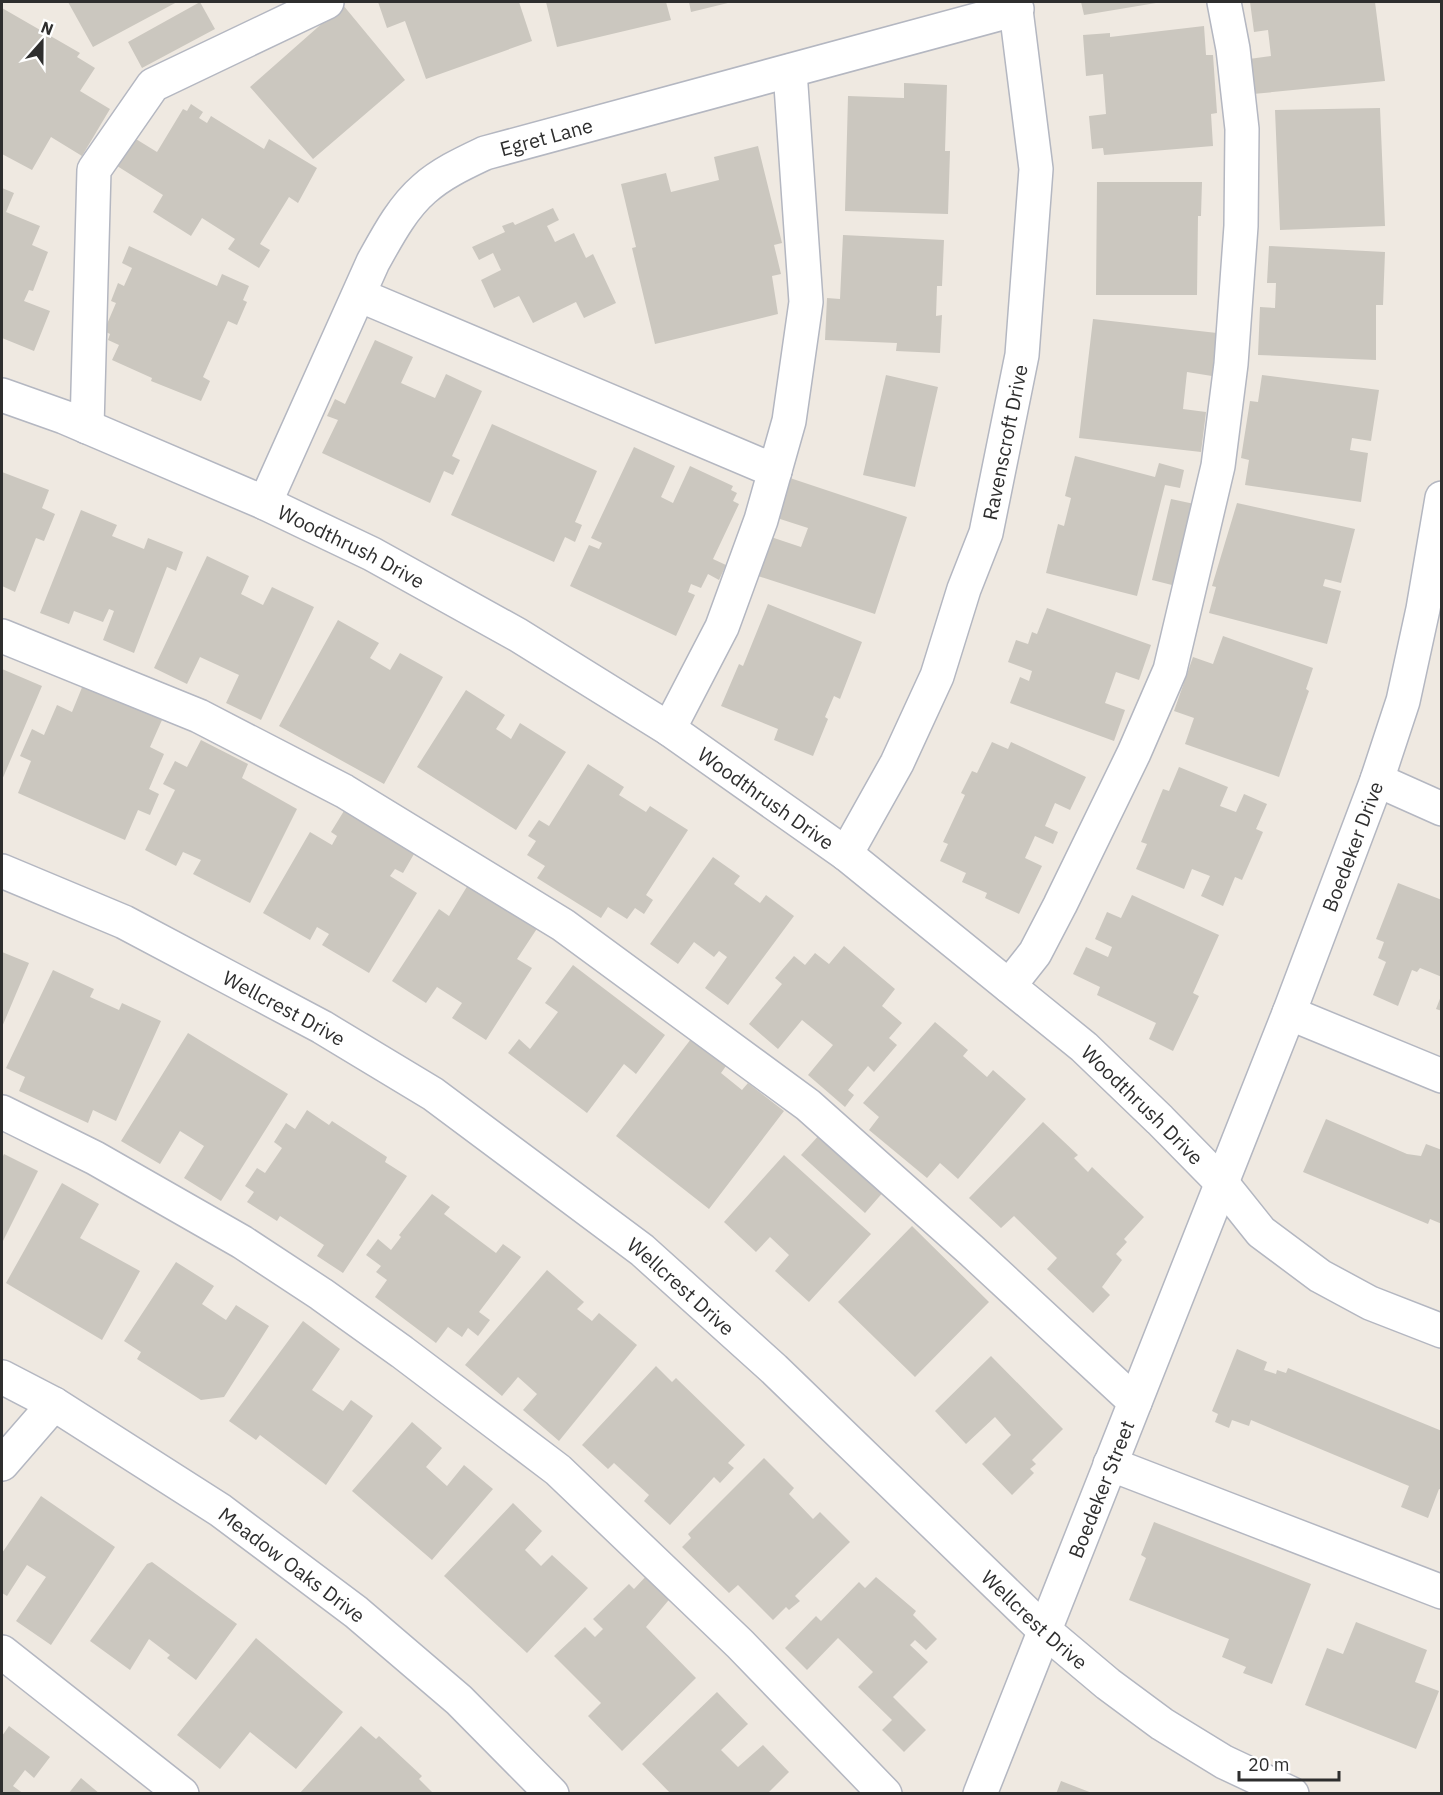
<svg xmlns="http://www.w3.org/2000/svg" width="1443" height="1795" font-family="'IBM Plex Sans',sans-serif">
	<rect width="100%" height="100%" fill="#efe9e1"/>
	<!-- building -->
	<path fill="#cbc7bf" d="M68 2H177L93 47Z
		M200 2 215 29 142 68 128 42Z
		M378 2H519L532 41 426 79 405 21 387 28Z
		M546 2H666L671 20 557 47Z
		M689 2H732L691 12Z
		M1081 2H1156V3L1084 15Z
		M1250 2H1375L1385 81 1253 94 1249 59 1271 56 1268 30 1254 32Z
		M343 5 405 80 313 159 250 87Z
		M2 8 80 53 77 57 95 68 80 91 110 109 82 156 51 137 32 170 2 154Z
		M1204 26 1206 55H1213L1217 113 1211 114 1213 146 1104 155 1103 148 1092 149 1089 116 1106 114 1103 74 1086 76 1083 35 1110 33V37Z
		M904 83 947 85 945 151H950L948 214 845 211 848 96 904 98Z
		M191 104 203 112 199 118 207 123 211 116 264 149 269 139 317 168 298 203 289 197 260 244 270 250 259 268 228 249 235 239 202 218 191 236 153 212 163 195 114 164 131 136 157 152 183 109 187 111Z
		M1380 108 1385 226 1280 230 1275 110Z
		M758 146 782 243 774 245 781 274 772 276 778 314 655 344 632 248 636 247 621 184 666 173 671 192 719 180 714 157Z
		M1097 182H1202L1201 216H1198L1197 295H1096Z
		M2 188 14 193 6 212 40 226 32 245 48 252 33 291 29 290 24 301 50 311 34 351 2 338Z
		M553 208 559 220 547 226 555 242 574 233 586 258 593 254 616 303 584 318 576 302 533 323 519 296 494 308 481 280 501 270 493 253 479 260 472 247 505 232 502 226 513 222 515 225Z
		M843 235 944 240 942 286H937L936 316 942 315 940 353 896 351 897 343 825 340 827 298 840 299Z
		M129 246 217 286 222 274 249 286 243 300 247 302 237 325 228 321 203 377 210 381 201 401 151 381 152 378 112 360 119 345 108 340 110 334 104 331 116 303 111 301 118 283 124 286 132 268 122 263Z
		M1269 246 1385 252 1383 305H1376V360L1258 355 1260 307 1275 308 1276 283H1267Z
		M1093 319 1217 333 1212 376 1187 372 1183 409 1206 412 1201 452 1079 438Z
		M375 340 413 357 401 383 435 398 446 374 482 391 452 456 460 460 453 475 444 471 430 503 322 453 338 420 327 416 335 399 345 404Z
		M886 375 938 387 915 487 863 475Z
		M1262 375 1379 390 1371 441 1352 438 1350 450 1368 453 1361 502 1245 485 1249 460 1241 458 1250 401 1258 402Z
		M492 424 597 471 575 522 582 525 575 542 565 537 554 562 451 515Z
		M634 447 675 466 661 497 673 503 690 466 733 486 731 490 737 493 733 501 739 504 713 559 726 565 719 580 708 574 701 588 691 584 688 592 695 595 676 636 570 586 589 545 599 549 602 543 591 538Z
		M1075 456 1155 477 1159 463 1184 470 1180 488 1165 485 1137 596 1046 573 1058 524 1064 526 1071 498 1065 496Z
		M2 472 49 490 42 508 55 514 44 541 36 538 15 592 2 586Z
		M790 478 907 517 875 614 758 576 771 537 801 547 808 528 777 518Z
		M1171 499 1199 505 1180 587 1152 580Z
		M1237 503 1355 529 1341 583 1325 579 1323 586 1341 591 1327 644 1209 613 1216 587 1212 586Z
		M81 510 117 525 112 536 144 549 148 538 183 552 176 571 167 567 134 653 103 640 114 611 109 609 103 622 74 611 69 624 40 613Z
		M207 556 249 576 241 594 263 605 272 587 314 607 261 720 226 703 239 675 200 657 187 684 154 668Z
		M768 604 862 642 840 699 834 696 825 717 828 719 813 756 774 740 778 729 721 706 739 664 743 666Z
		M1047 608 1151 645 1139 680 1116 672 1105 703 1125 710 1114 741 1010 703 1020 677 1029 681 1032 671 1008 662 1016 640 1028 644 1032 632 1037 634Z
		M338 620 379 643 370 658 390 670 400 653 443 677 384 784 279 726Z
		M1223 636 1313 668 1306 689 1309 691 1279 777 1185 744 1194 718 1174 711 1193 657 1213 664Z
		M2 669 42 686 2 780Z
		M83 685 162 720 150 747 164 754 149 789 159 794 150 815 138 810 125 840 18 793 31 761 20 756 32 729 44 735 57 705 72 712Z
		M466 690 505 715 496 729 511 739 520 723 566 752 516 830 417 767Z
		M201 740 248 764 242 778 297 809 250 903 193 874 201 860 183 852 176 866 145 850 175 790 163 784 175 761 187 767Z
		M992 742 1008 749 1011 742 1086 777 1070 810 1055 803 1045 826 1058 832 1053 844 1035 836 1025 858 1042 866 1019 914 985 898 987 893 962 882 966 873 940 861 948 844 943 842 965 795 961 793 972 771 977 773Z
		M588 764 624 787 619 795 646 812 650 806 688 830 646 895 653 900 644 914 635 908 627 919 608 907 601 918 537 878 545 866 527 855 536 841 528 836 539 820 549 826Z
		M1179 767 1228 787 1220 806 1236 812 1244 794 1267 804 1256 829 1263 832 1242 880 1235 877 1223 906 1201 896 1210 876 1192 869 1184 889 1136 869 1147 844 1141 842 1163 789 1169 791Z
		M347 806 418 847 403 873 395 869 390 876 417 893 369 973 322 945 329 934 317 927 310 940 263 913 310 832 332 845 337 836 331 832Z
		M713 857 740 876 734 884 760 903 766 895 794 916 728 1005 705 988 727 957 719 951 714 957 694 942 678 964 650 944Z
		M471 880 540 924 517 959 532 968 486 1040 452 1018 462 1003 437 987 426 1003 392 981 439 909 449 916Z
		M1398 883 1442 900V977L1420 968 1417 972 1412 970 1398 1006 1373 995 1386 962 1378 958 1384 942 1376 939Z
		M1132 895 1219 935 1193 993 1199 996 1173 1051 1149 1039 1156 1023 1097 995 1100 987 1073 974 1086 947 1108 957 1112 947 1095 939 1107 912 1121 918Z
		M844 946 895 989 882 1006 902 1023 889 1038 897 1045 874 1072 868 1066 848 1090 854 1095 845 1107 808 1075 833 1045 802 1020 778 1049 749 1024 782 984 775 978 794 956 805 965 815 953 829 964Z
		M2 952 29 963 2 1027Z
		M573 965 665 1035 636 1074 624 1064 587 1113 508 1053 519 1039 530 1049 558 1012 545 1003Z
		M53 970 94 989 90 997 119 1010 122 1003 161 1021 116 1121 93 1110 88 1123 19 1091 25 1077 6 1068Z
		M1441 996H1442V1011L1436 1009Z
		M935 1022 968 1050 963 1056 987 1077 993 1070 1026 1099 958 1179 940 1163 927 1178 869 1130 879 1117 863 1103Z
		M188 1033 288 1094 221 1201 184 1178 204 1146 180 1131 160 1164 121 1141Z
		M691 1039 726 1066 721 1073 742 1090 748 1083 784 1111 709 1209 616 1136Z
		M307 1110 329 1125 332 1121 387 1157 385 1162 407 1176 343 1273 317 1256 324 1245 280 1216 277 1221 247 1202 254 1192 245 1186 257 1168 265 1173 282 1148 274 1142 286 1123 295 1129Z
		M1326 1119 1407 1154 1421 1156 1426 1144 1442 1150V1224L1430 1219 1428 1224 1303 1172Z
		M1043 1122 1078 1155 1074 1158 1088 1172 1092 1167 1144 1217 1124 1239 1127 1242 1116 1254 1122 1260 1102 1287 1110 1295 1093 1313 1047 1269 1057 1258 1014 1216 1001 1228 969 1198Z
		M821 1133 885 1190 865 1213 801 1155Z
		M4 1154 38 1171 2 1243V1158Z
		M784 1155 871 1234 809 1302 775 1271 789 1255 770 1237 756 1252 724 1222Z
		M62 1183 99 1204 80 1238 140 1271 102 1340 6 1283Z
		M432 1194 450 1207 444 1214 496 1253 503 1244 521 1257 479 1312 490 1320 478 1336 468 1328 462 1337 448 1327 436 1343 375 1297 387 1280 376 1272 381 1266 366 1255 378 1239 391 1250 401 1237 399 1235Z
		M912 1226 989 1302 915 1377 838 1302Z
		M176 1262 214 1286 202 1304 226 1320 236 1305 269 1326 224 1397 201 1400 137 1359 141 1352 124 1341Z
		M547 1270 584 1302 577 1309 592 1321 599 1313 637 1345 559 1441 523 1410 537 1394 518 1377 502 1396 465 1365Z
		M303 1321 340 1349 312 1390 343 1411 351 1400 373 1416 326 1485 260 1435 256 1440 229 1421Z
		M1237 1349 1267 1362 1264 1370 1276 1374 1277 1370 1286 1373 1288 1368 1442 1431V1490L1439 1489 1428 1518 1401 1507 1409 1486 1251 1420 1249 1426 1232 1420 1229 1428 1215 1422 1218 1414 1212 1411Z
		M991 1356 1063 1429 1032 1460 1036 1464 1030 1469 1034 1473 1012 1495 982 1464 1011 1435 995 1417 966 1444 935 1411Z
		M656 1366 672 1382 676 1378 745 1445 728 1463 734 1468 720 1483 714 1477 670 1525 644 1501 649 1495 614 1463 608 1469 582 1445Z
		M412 1422 442 1448 426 1467 447 1486 464 1465 493 1489 432 1560 352 1491Z
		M764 1458 794 1488 789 1494 813 1519 820 1512 850 1542 795 1596 800 1601 789 1610 786 1607 773 1620 738 1585 729 1593 682 1547 691 1538 688 1534Z
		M41 1496 115 1547 51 1645 16 1621 46 1577 27 1565 7 1596 2 1593V1553Z
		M513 1503 542 1531 525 1550 541 1566 552 1555 588 1588 527 1653 444 1576Z
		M1154 1522 1311 1584 1272 1684 1243 1673 1246 1667 1222 1657 1229 1639 1129 1600 1146 1558 1141 1555Z
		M152 1562 237 1624 196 1680 167 1658 170 1655 149 1639 130 1670 90 1641 147 1564Z
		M650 1572 673 1595 646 1627 696 1678 622 1751 588 1716 601 1703 554 1656 585 1627 595 1637 603 1629 593 1619 629 1584 634 1589Z
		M876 1577 916 1611 913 1615 937 1639 926 1650 915 1640 910 1645 928 1662 893 1697 926 1730 904 1752 882 1730 892 1720 858 1687 873 1672 838 1638 807 1670 785 1648 816 1616 821 1621 859 1582 865 1588Z
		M1356 1622 1427 1650 1415 1682 1439 1691 1416 1749 1305 1705 1327 1648 1343 1654Z
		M256 1638 343 1712 296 1769 250 1732 220 1769 177 1735Z
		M717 1692 748 1724 721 1750 738 1767 763 1745 789 1772 767 1794H671L642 1764Z
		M9 1726 50 1757 34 1778 25 1770 13 1786 24 1794H2V1736Z
		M361 1726 376 1739 379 1736 422 1776 419 1779 434 1794H299Z
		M81 1778 100 1794H68Z
		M1061 1781 1092 1793V1794H1056Z"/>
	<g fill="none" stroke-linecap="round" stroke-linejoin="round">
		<defs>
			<g id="minor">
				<path d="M359 295 775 471"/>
				<path id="s1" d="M2 395 64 417 265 503 372 554 518 635 669 729 846 854 1084 1047 1160 1120 1221 1182 1261 1232 1320 1276 1370 1303 1442 1331"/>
				<path d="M87 427 94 170 153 85 327 2"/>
				<path id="s2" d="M265 503 373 262C387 237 402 208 424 189 442 173 464 163 485 153L1017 9"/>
				<path d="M2 636 199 716 344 791 563 925 808 1105 972 1251 1135 1402"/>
				<path d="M669 729 722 627 761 520 789 421 806 302 790 71"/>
				<path d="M1377 780 1442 809"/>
				<path id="s3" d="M846 854 897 763 937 676 964 589 986 533 1022 355 1036 169 1015 2"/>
				<path id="s4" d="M2 871 124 922 322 1027 433 1094 642 1250 774 1369 1045 1631 1108 1684 1162 1724 1224 1762 1292 1794"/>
				<path d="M1009 986 1035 953 1060 905 1134 753 1170 670 1218 466 1231 364 1241 226 1242 129 1233 49 1224 2"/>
				<path d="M1289 1013 1442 1076"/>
				<path d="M2 1112 95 1158 242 1242 321 1294 402 1352 558 1470 740 1644 885 1794"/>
				<path id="s5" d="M2 1377 54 1404 220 1510 356 1612 459 1700 552 1794"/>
				<path d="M2 1464 54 1404"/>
				<path d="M1110 1464 1442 1592"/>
				<path d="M2 1652 182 1794"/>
				<path id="s6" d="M980 1794 1289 1013 1377 780 1403 701 1423 609 1442 498"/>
			</g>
		</defs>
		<!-- minor casing -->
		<use href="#minor" stroke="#b4b7c1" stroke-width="36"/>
		<!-- minor -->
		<use href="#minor" stroke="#fff" stroke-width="33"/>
	</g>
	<g text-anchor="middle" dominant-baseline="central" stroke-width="4.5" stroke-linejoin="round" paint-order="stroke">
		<!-- street labels -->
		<g font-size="20" fill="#2e2e2e" stroke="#fff">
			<text stroke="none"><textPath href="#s2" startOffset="488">Egret Lane</textPath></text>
			<text stroke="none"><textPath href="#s3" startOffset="444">Ravenscroft Drive</textPath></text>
			<text stroke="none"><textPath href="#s1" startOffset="381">Woodthrush Drive</textPath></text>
			<text stroke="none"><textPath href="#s1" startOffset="867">Woodthrush Drive</textPath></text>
			<text stroke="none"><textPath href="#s6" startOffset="1018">Boedeker Drive</textPath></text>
			<text stroke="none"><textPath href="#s4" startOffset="314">Wellcrest Drive</textPath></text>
			<text stroke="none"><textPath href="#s1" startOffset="1353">Woodthrush Drive</textPath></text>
			<text stroke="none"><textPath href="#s4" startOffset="800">Wellcrest Drive</textPath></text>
			<text stroke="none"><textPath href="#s6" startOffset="328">Boedeker Street</textPath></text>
			<text stroke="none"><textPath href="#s5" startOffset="346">Meadow Oaks Drive</textPath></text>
			<text stroke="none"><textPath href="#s4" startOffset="1286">Wellcrest Drive</textPath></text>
		</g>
	</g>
	<!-- border -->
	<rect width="1443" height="1795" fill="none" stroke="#2e2e2e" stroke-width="6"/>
	<!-- north arrow -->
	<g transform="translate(42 42) rotate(21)" stroke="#ffffff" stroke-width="4.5" paint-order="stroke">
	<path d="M0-4.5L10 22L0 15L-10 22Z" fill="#2e2e2e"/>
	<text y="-9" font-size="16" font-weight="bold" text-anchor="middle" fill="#2e2e2e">N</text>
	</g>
	<!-- scale -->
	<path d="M1239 1771v9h100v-9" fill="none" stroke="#2e2e2e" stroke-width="3"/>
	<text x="1248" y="1771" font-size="18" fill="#2e2e2e" stroke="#ffffff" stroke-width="4.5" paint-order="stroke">20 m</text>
</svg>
